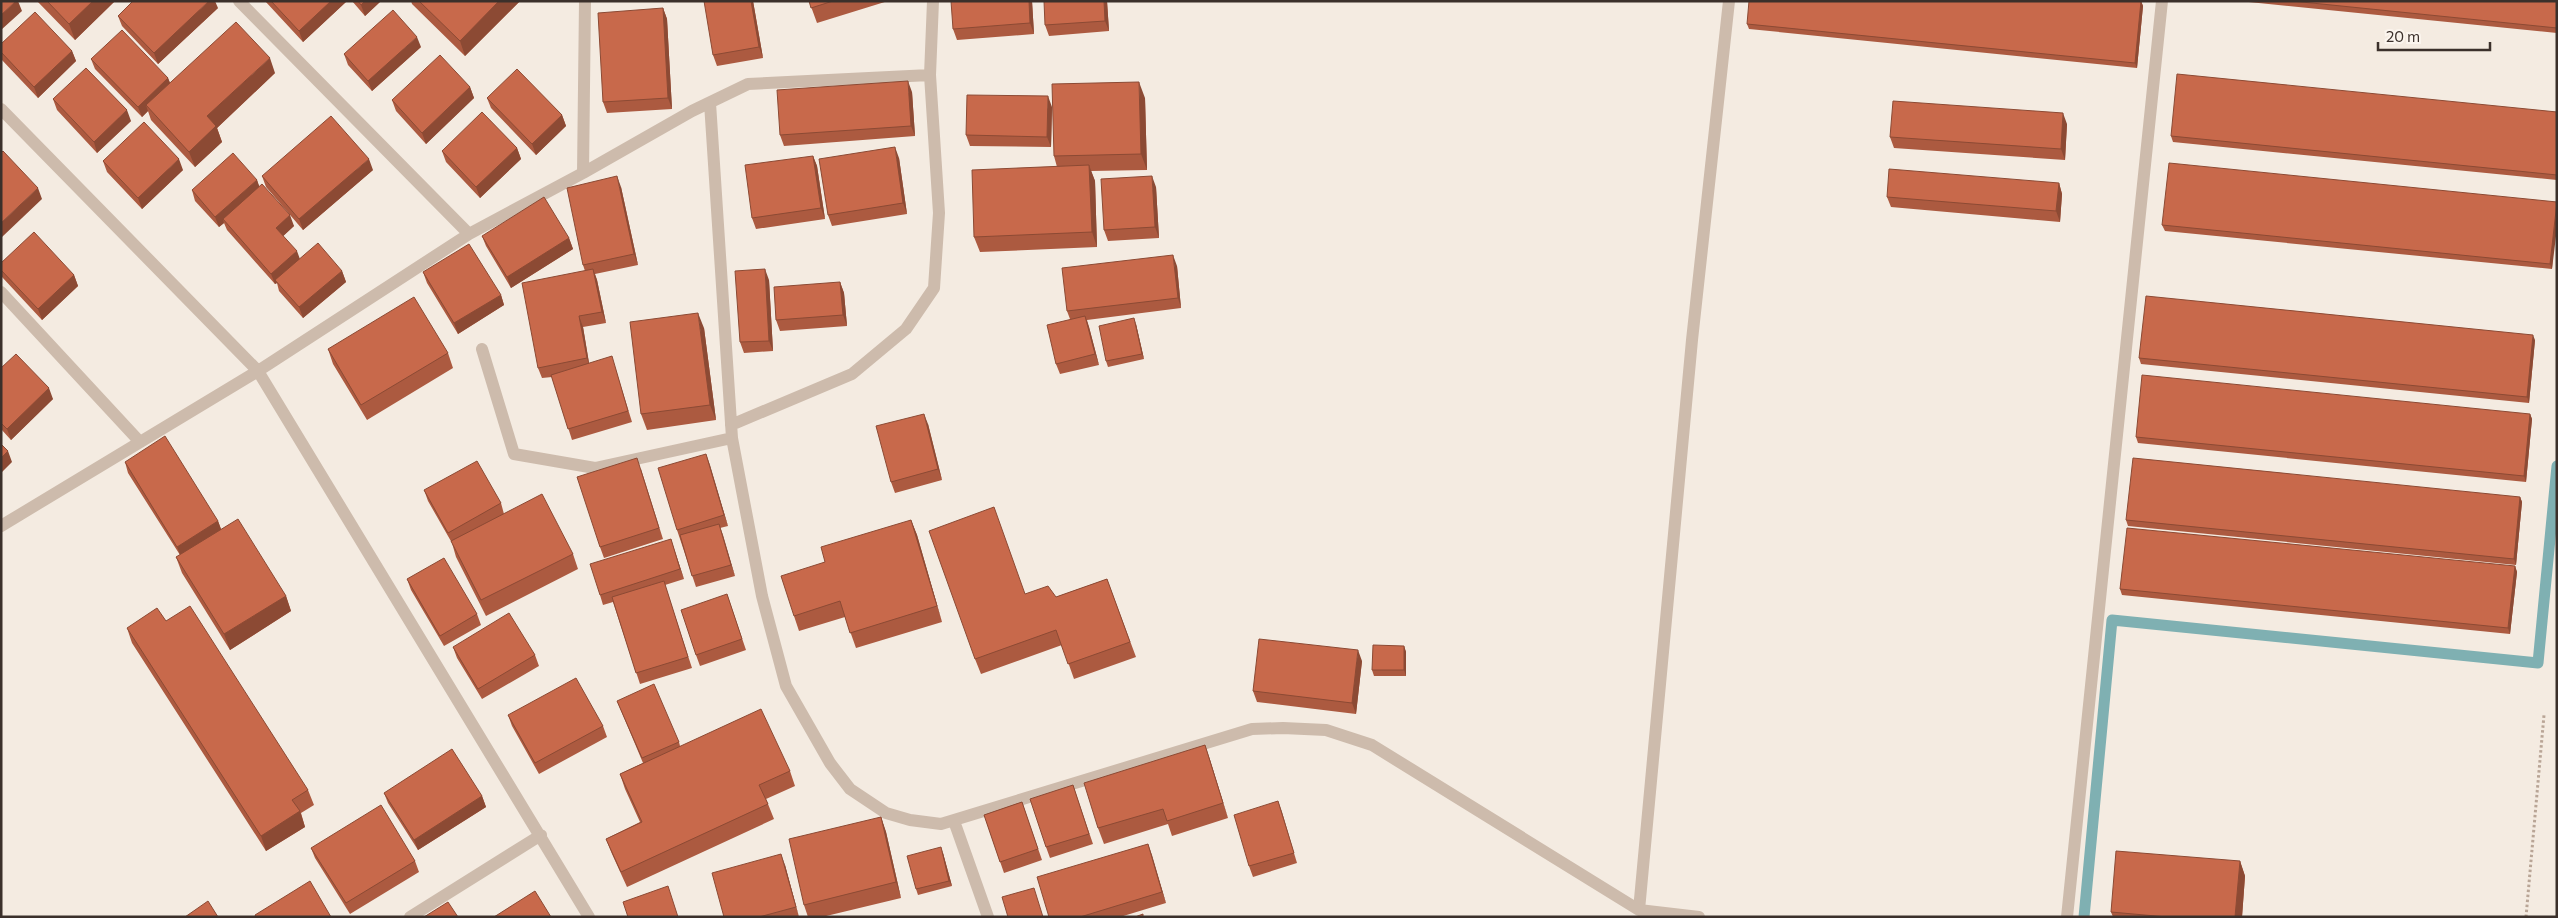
<svg xmlns="http://www.w3.org/2000/svg" width="2558" height="918" font-family="Commissioner,sans-serif">
	<rect width="100%" height="100%" fill="#f4ebe1"/>
	<g fill="none" stroke-linecap="round" stroke-linejoin="round">
		<!-- stream -->
		<path stroke="#7fb0b2" stroke-width="11" d="M2084 917 2112 620 2538 663 2557 466"/>
		<!-- path -->
		<path stroke="#b9a596" stroke-width="3" stroke-dasharray="2.5 2.5" stroke-linecap="butt" d="M2526 917 2544 715"/>
		<!-- minor -->
		<path stroke="#cdbbac" stroke-width="12" d="M239 1 469 234
			M710 103 732 438 762 596 786 686 830 763 850 789 886 813 910 820 941 824 1252 729 1283 728 1326 730 1372 745 1639 910 1699 917
			M1 109 258 371 589 917
			M583 173 692 111 748 84 930 75 933 1
			M1 292 140 442
			M482 349 514 454 595 468 732 438
			M731 425 852 374 906 329 934 288 939 213 930 75
			M1 526 258 371 469 234 583 173 585 1
			M954 821 988 917
			M1639 910 1692 340 1729 1
			M410 917 541 835
			M2067 917 2162 1"/>
	</g>
	<!-- wall -->
	<path fill="#ac5a40" d="M37 1H115L75 40Z
		M265 1H347L303 42Z
		M352 1H381L365 16Z
		M411 1H520L465 56 412 4Z
		M753 1 763 58 717 66 713 55Z
		M809 1H888L817 23Z
		M1032 1 1034 34 957 40 953 29Z
		M1107 1 1109 31 1049 36 1045 25Z
		M2141 1 2143 6 2137 68 1749 29 1747 24Z
		M2239 1H2557V33Z
		M218 8 158 64 122 26 118 16Z
		M663 8 667 19 672 109 607 113 603 102Z
		M1 44 72 51 76 61 38 98 1 59Z
		M421 47 372 91 348 65 344 54Z
		M91 59 168 78 170 83 275 73 217 128 222 142 195 167 151 120 148 111 142 117 95 69Z
		M470 87 474 98 426 144 396 111 392 100Z
		M912 92 915 136 784 146 780 135Z
		M487 98 562 115 566 126 536 155 491 108Z
		M1145 98 1147 170 1091 171 1095 181 1097 247 980 252 974 237 1057 167 1054 156Z
		M53 99 131 121 97 153 57 110Z
		M1052 107 1051 147 970 146 966 135Z
		M2557 112V180L2173 142 2171 136Z
		M2067 124 2065 160 1894 148 1890 137Z
		M517 148 521 159 480 198 446 162 442 151Z
		M813 156 817 166 825 219 756 229 752 218Z
		M899 158 907 214 832 226 828 215Z
		M103 161 183 170 142 209 107 172Z
		M373 170 303 230 266 187 262 176Z
		M257 180 259 187 294 226 283 236 299 259 342 271 346 282 303 318 279 291 277 283 275 284 227 230 224 223 219 227 195 201 192 190Z
		M2059 183 2062 194 2060 222 1891 207 1887 197Z
		M621 187 638 265 595 274 597 280 606 323 583 327 589 363 615 367 632 422 572 440 552 377 542 378 538 368 585 271 583 265Z
		M1156 187 1159 238 1108 241 1104 230Z
		M2557 202 2552 269 2165 231 2162 225Z
		M482 236 569 238 573 249 511 288 486 246Z
		M1 263 74 275 78 286 42 320 2 277Z
		M1177 266 1181 308 1087 320 1089 327 1099 365 1060 374 1056 364 1070 319 1067 311Z
		M423 272 501 295 504 305 458 334 427 283Z
		M769 280 773 351 744 353 740 342Z
		M840 282 844 293 847 326 780 331 776 320Z
		M1136 324 1144 359 1108 367 1106 361Z
		M704 328 716 420 647 430 641 414Z
		M2535 340 2529 403 2141 364 2139 358Z
		M328 349 448 353 453 368 367 420 333 364Z
		M1 368 53 399 11 440 1 429Z
		M2530 414 2532 419 2526 482 2138 443 2136 437Z
		M928 424 942 480 895 493 891 482Z
		M706 454 728 526 720 528 735 576 696 587 677 530Z
		M125 462 218 521 221 529 286 596 291 611 230 650 182 573 176 557 180 555 128 473Z
		M641 469 663 539 604 558 600 547Z
		M424 490 501 503 504 514 573 554 578 569 486 616 456 557 452 543 428 501Z
		M2520 497 2522 502 2516 565 2128 526 2126 520Z
		M911 520 917 535 942 622 856 648 845 617 799 631 794 616 825 562Z
		M671 539 684 579 665 585 692 668 640 684 613 602 603 605 600 595Z
		M2515 566 2517 572 2510 634 2122 595 2120 589Z
		M407 579 477 614 481 625 444 646 411 590Z
		M1107 579 1136 657 1074 679 1062 645 981 674 975 659 1025 594 1056 597Z
		M727 594 746 650 700 666 696 655Z
		M127 628 308 790 314 805 301 813 305 827 266 851 132 643Z
		M1404 646 1406 652V676H1374L1372 670Z
		M453 647 535 655 539 666 482 699 457 658Z
		M1362 661 1356 714 1257 702 1253 691Z
		M617 701 679 742 680 746 790 771 795 786 766 799 774 819 627 887 612 854 606 839 640 822 625 789 620 774 643 763Z
		M508 715 603 726 607 737 539 774 512 726Z
		M1205 745 1210 760 1228 818 1172 836 1168 824 1104 844 1098 828Z
		M1073 785 1093 844 1050 858 1046 847Z
		M384 793 482 796 486 807 418 850 388 803Z
		M1278 801 1297 863 1253 877 1249 866Z
		M1022 802 1042 860 1004 873 984 815Z
		M881 817 886 832 901 898 822 917H808L804 905Z
		M1148 844 1166 903 1120 917H1049Z
		M311 848 415 861 419 872 350 914 315 858Z
		M943 853 952 886 918 895 916 889Z
		M2240 861 2245 876 2242 917H2113L2111 912Z
		M785 865 799 917H724Z"/>
	<!-- shaded-wall -->
	<path fill="#8c4a34" d="M16 1H18L22 11 1 30V15Z
		M93 1H115L75 40 69 24Z
		M209 1H215L218 8 158 64 154 53Z
		M331 1H347L303 42 299 31Z
		M365 1H381L365 16 361 5Z
		M499 1H520L465 56 460 41Z
		M751 1H753L763 58 759 47Z
		M1029 1H1032L1034 34 1030 23Z
		M1104 1H1107L1109 31 1105 21Z
		M2141 1 2143 6 2137 68 2135 63Z
		M663 8 667 19 672 109 668 98Z
		M417 37 421 47 372 91 368 81Z
		M72 51 76 61 38 98 34 87Z
		M270 58 275 73 217 128 222 142 195 167 189 152 207 116Z
		M168 78 172 88 146 105 148 111 142 117 138 107Z
		M908 81 912 92 915 136 911 126Z
		M1139 82 1145 98 1147 170 1141 154Z
		M470 87 474 98 426 144 422 133Z
		M1048 96 1052 107 1051 147 1047 137Z
		M127 110 131 121 97 153 94 142Z
		M2063 113 2067 124 2065 160 2061 149Z
		M562 115 566 126 536 155 532 144Z
		M895 147 899 158 907 214 903 203Z
		M517 148 521 159 480 198 476 187Z
		M813 156 817 166 825 219 821 208Z
		M179 159 183 170 142 209 138 198Z
		M369 159 373 170 303 230 299 219Z
		M1089 165 1095 181 1097 247 1092 232Z
		M617 176 621 187 638 265 634 254Z
		M1152 176 1156 187 1159 238 1155 227Z
		M257 180 261 191 223 219 224 223 219 227 215 217Z
		M2059 183 2062 194 2060 222 2056 211Z
		M38 188 42 199 2 237 1 233V223Z
		M2557 204V228L2552 269 2550 264Z
		M290 215 294 226 280 239 276 228Z
		M569 238 573 249 511 288 507 277Z
		M297 251 301 262 275 280 277 283 275 284 271 274Z
		M1173 255 1177 266 1181 308 1178 298Z
		M593 269 597 280 606 323 602 312Z
		M765 269 769 280 773 351 769 341Z
		M342 271 346 282 303 318 299 307Z
		M74 275 78 286 42 320 38 309Z
		M840 282 844 293 847 326 843 315Z
		M501 295 504 305 458 334 454 323Z
		M698 313 704 328 716 420 710 405Z
		M579 316 583 327 590 369 587 358Z
		M1085 316 1089 327 1099 365 1095 354Z
		M1134 318 1136 324 1144 359 1142 354Z
		M2533 335 2535 340 2529 403 2527 397Z
		M49 388 53 399 11 440 7 429Z
		M924 414 928 424 942 480 938 469Z
		M2530 414 2532 419 2526 482 2524 476Z
		M8 451 12 462 1 473V458Z
		M706 454 710 465 728 526 724 515Z
		M2520 497 2522 502 2516 565 2514 559Z
		M911 520 917 535 942 622 937 606Z
		M218 521 222 532 181 557 177 547Z
		M719 524 723 535 735 576 731 565Z
		M671 539 674 549 684 579 680 569Z
		M2515 566 2517 572 2510 634 2508 628Z
		M286 596 291 611 230 650 224 634Z
		M1404 646 1406 652V676L1404 670Z
		M1358 650 1362 661 1356 714 1352 703Z
		M1205 745 1210 760 1228 818 1223 803Z
		M482 796 486 807 418 850 414 840Z
		M1278 801 1282 812 1297 863 1294 853Z
		M300 811 305 827 266 851 261 836Z
		M881 817 886 832 901 898 896 882Z
		M1148 844 1152 855 1166 903 1162 892Z
		M941 847 943 853 952 886 949 881Z
		M781 854 785 865 799 917 796 907Z
		M2240 861 2245 876 2242 917H2235Z"/>
	<!-- building -->
	<path fill="#c8694b" stroke="#8c4a34" d="M1 1H16L1 15Z
		M47 1H93L69 24Z
		M133 1H209L154 53 118 16Z
		M271 1H331L299 31Z
		M358 1H365L361 5Z
		M419 1H499L460 41Z
		M704 1H751L759 47 713 55Z
		M809 1H833L811 8Z
		M951 1H1029L1030 23 953 29Z
		M1044 1H1104L1105 21 1045 25Z
		M1749 1H2141L2135 63 1747 24Z
		M2292 1H2557V28Z
		M663 8 668 98 603 102 598 13Z
		M393 10 417 37 368 81 344 54Z
		M35 12 72 51 34 87 1 52V44Z
		M236 22 270 58 207 116 216 126 189 152 146 105Z
		M122 30 168 78 138 107 91 59Z
		M440 55 470 87 422 133 392 100Z
		M86 68 127 110 94 142 53 99Z
		M517 69 562 115 532 144 487 98Z
		M2177 74 2557 112V175L2171 136Z
		M908 81 911 126 780 135 777 90Z
		M1139 82 1141 154 1054 156 1052 84Z
		M967 95 1048 96 1047 137 966 135Z
		M1893 101 2063 113 2061 149 1890 137Z
		M482 112 517 148 476 187 442 151Z
		M331 116 369 159 299 219 262 176Z
		M144 122 179 159 138 198 103 161Z
		M895 147 903 203 828 215 819 159Z
		M3 151 38 188 1 223V153Z
		M233 153 257 180 215 217 192 190Z
		M813 156 821 208 752 218 745 165Z
		M2169 163 2557 202 2550 264 2162 225Z
		M1089 165 1092 232 974 237 972 170Z
		M1889 169 2059 183 2056 211 1887 197Z
		M617 176 634 254 583 265 567 188Z
		M1152 176 1155 227 1104 230 1101 179Z
		M262 184 290 215 276 228 297 251 271 274 223 219Z
		M544 197 569 238 507 277 482 236Z
		M34 232 74 275 38 309 1 270V263Z
		M318 243 342 271 299 307 275 280Z
		M469 244 501 295 454 323 423 272Z
		M1173 255 1178 298 1067 311 1062 268Z
		M593 269 602 312 579 316 587 358 538 368 522 283Z
		M765 269 769 341 740 342 735 271Z
		M840 282 843 315 776 320 774 287Z
		M2146 296 2533 335 2527 397 2139 358Z
		M414 297 448 353 361 405 328 349Z
		M698 313 710 405 641 414 630 322Z
		M1085 316 1095 354 1056 364 1047 325Z
		M1134 318 1142 354 1106 361 1099 326Z
		M16 354 49 388 7 429 1 423V368Z
		M612 356 628 411 568 429 551 375Z
		M2142 375 2530 414 2524 476 2136 437Z
		M924 414 938 469 891 482 876 426Z
		M165 436 218 521 177 547 125 462Z
		M1 444 8 451 1 458Z
		M706 454 724 515 677 530 658 468Z
		M637 458 659 528 600 547 577 477Z
		M2133 458 2520 497 2514 559 2126 520Z
		M477 461 501 503 448 533 424 490Z
		M542 494 573 554 481 600 451 541Z
		M994 507 1025 594 1048 586 1056 597 1107 579 1130 642 1068 664 1056 630 975 659 929 531Z
		M238 519 286 596 224 634 176 557Z
		M911 520 937 606 850 633 840 601 794 616 781 576 825 562 821 547Z
		M719 524 731 565 692 576 680 535Z
		M2127 528 2515 566 2508 628 2120 589Z
		M671 539 680 569 600 595 590 564Z
		M444 558 477 614 440 636 407 579Z
		M664 581 688 657 636 673 612 597Z
		M727 594 742 639 696 655 681 610Z
		M190 606 308 790 292 800 300 811 261 836 127 628 157 608 166 621Z
		M509 613 535 655 478 689 453 647Z
		M1259 639 1358 650 1352 703 1253 691Z
		M1373 645 1404 646V670H1372Z
		M576 678 603 726 535 763 508 715Z
		M654 684 679 742 642 758 617 701Z
		M761 709 790 771 759 785 768 804 621 872 606 839 642 822 620 774Z
		M1205 745 1223 803 1167 821 1163 809 1098 828 1084 783Z
		M452 749 482 796 414 840 384 793Z
		M1073 785 1089 834 1046 847 1030 799Z
		M1278 801 1294 853 1249 866 1234 815Z
		M1022 802 1038 849 1000 862 984 815Z
		M381 805 415 861 346 903 311 848Z
		M881 817 896 882 804 905 789 839Z
		M1148 844 1162 892 1080 917H1049L1037 877Z
		M941 847 949 881 916 889 907 856Z
		M2116 851 2240 861 2235 917H2167L2111 912Z
		M781 854 796 907 759 917H724L712 873Z
		M310 881 331 917H256L255 915Z
		M668 886 678 917H628L623 902Z
		M1034 888 1043 917H1008L1002 897Z
		M535 891 551 917H494Z
		M208 901 218 917H185Z
		M448 902 458 917H424Z
		M1143 914V917H1135Z"/>
	<!-- border -->
	<rect width="2558" height="918" fill="none" stroke="#3b302b" stroke-width="5"/>
	<!-- scale -->
	<path d="M2378 42v8h112v-8" fill="none" stroke="#3b302b" stroke-width="2.5"/>
	<text x="2386" y="42" font-size="15" fill="#3b302b" stroke="#fbf5ee" stroke-width="4" paint-order="stroke">20 m</text>
</svg>
